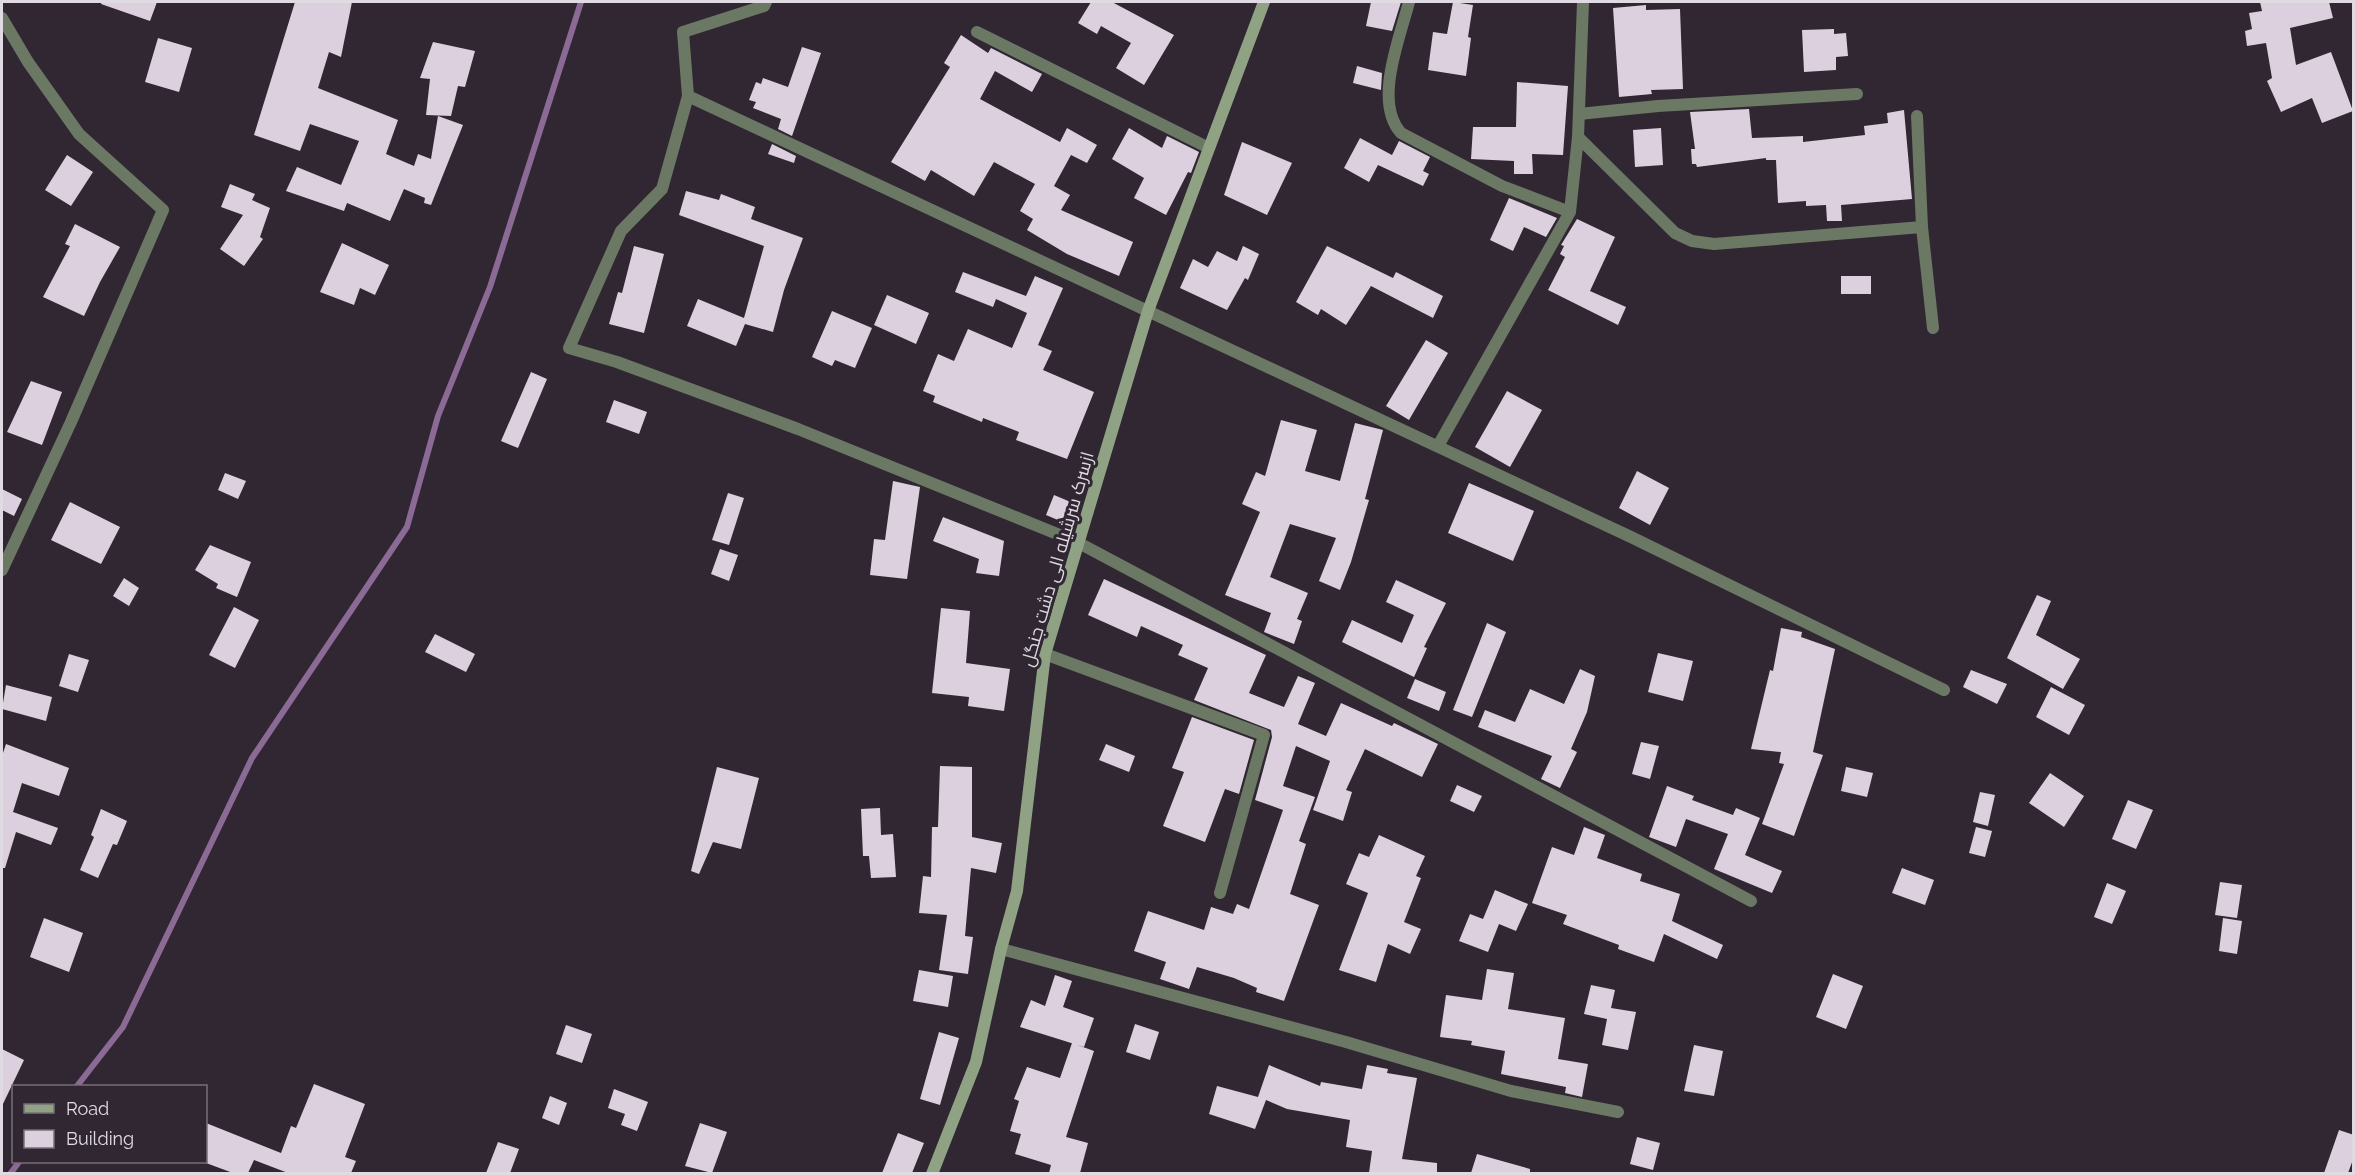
<svg xmlns="http://www.w3.org/2000/svg" width="2355" height="1175" font-family="Raleway,Cairo,sans-serif">
	<rect width="100%" height="100%" fill="#302732"/>
	<g fill="none" stroke-linecap="round" stroke-linejoin="round">
		<!-- stream -->
		<path stroke="#8b6b95" stroke-width="6" d="M77 1086 123 1027 252 758 407 527 438 416 490 287 581 2
			M10 1174 19 1162"/>
	</g>
	<!-- building -->
	<path fill="#dcd0df" d="M102 2H157L150 21 101 4Z
		M295 2H352L341 57 329 52 318 88 398 120 386 154 414 166 418 154 431 159 438 116 463 125 431 205 424 203 425 198 404 189 390 221 347 203 344 211 286 191 297 167 341 185 359 141 310 124 300 151 254 135Z
		M1091 2H1112L1174 35 1144 85 1116 68 1131 43 1101 26 1097 34 1078 23Z
		M1371 2H1401L1392 31 1366 26Z
		M1453 2 1473 5 1468 37 1471 38 1466 76 1428 70 1433 32 1447 34Z
		M2260 2H2329L2333 18 2290 28 2296 65 2331 52 2353 111 2322 123 2312 98 2281 112 2267 81 2272 78 2266 43 2247 46 2245 31 2252 29 2249 13 2262 11Z
		M1646 5V10L1680 9 1683 89 1651 90 1652 94 1619 97 1613 8Z
		M1834 29V34L1846 33 1848 56 1836 57V70L1804 72 1802 30Z
		M961 35 988 53 991 48 1042 74 1032 92 995 71 980 99 1060 142 1067 128 1097 145 1087 163 1071 155 1054 186 1070 195 1061 210 1133 242 1119 276 1067 254 1027 230 1033 219 1020 211 1035 184 994 162 974 196 931 170 925 181 891 162 950 67 944 63Z
		M158 38 192 48 179 92 145 82Z
		M433 42 475 51 465 87 458 86 451 116 426 115 430 79 420 78Z
		M802 47 821 53 792 136 778 129 781 119 753 108 756 102 749 100 756 82 761 84 763 78 788 87Z
		M1357 66 1382 73 1381 90 1353 83Z
		M1517 82 1568 86 1563 155 1532 154 1533 174H1514V161L1471 159 1473 127H1516Z
		M1749 109 1752 138 1803 136V142L1865 135 1864 126 1888 123 1887 113 1904 110 1912 199 1841 205 1842 221H1827L1826 205 1806 206V201L1778 203 1776 160H1766V158L1697 167 1696 164H1692L1691 149H1695L1690 112Z
		M1129 128 1162 148 1167 136 1199 152 1191 173 1188 172 1166 215 1134 198 1144 178 1112 159Z
		M1661 128 1663 165 1635 167 1633 130Z
		M1360 138 1392 155 1399 141 1430 157 1423 171 1429 174 1423 186 1378 165 1369 182 1344 168Z
		M1242 142 1292 163 1267 215 1224 195Z
		M772 144 796 156 794 163 768 154Z
		M67 155 93 172 71 206 45 190Z
		M230 184 255 194 252 200 270 208 260 237 263 239 244 266 220 249 243 215 221 207Z
		M686 191 719 200 721 194 755 207 751 219 803 238 784 290 773 332 745 324 736 346 687 326 698 299 744 318 764 246 679 215Z
		M1509 198 1557 218 1546 237 1524 227 1513 251 1490 240Z
		M1577 219 1615 237 1590 291 1626 307 1618 325 1548 290 1565 257 1560 254 1564 246 1561 245Z
		M75 224 120 247 100 282 84 316 43 297 70 246 65 244Z
		M342 243 389 265 375 295 360 288 354 305 320 292Z
		M634 246 664 254 644 333 609 324 618 292 622 293Z
		M1243 246 1259 254 1248 280 1245 278 1227 310 1180 288 1193 259 1208 267 1217 251 1237 261Z
		M1327 246 1393 278 1396 272 1443 296 1433 318 1371 286 1346 325 1321 309 1318 315 1296 302Z
		M963 272 1026 296 1035 276 1063 288 1038 345 1052 351 1043 370 1094 392 1067 459 1016 440 1019 432 983 418 982 422 933 402 935 396 923 391 938 354 954 361 968 329 1012 348 1027 313 996 299 993 307 955 292Z
		M1841 276H1871V294H1841Z
		M887 295 929 313 916 344 874 325Z
		M832 311 872 328 855 368 835 360 832 366 812 357Z
		M1426 340 1448 353 1409 420 1386 406Z
		M531 372 547 379 518 448 501 441Z
		M31 381 62 392 42 445 7 432Z
		M1507 391 1542 410 1510 467 1475 447Z
		M614 400 647 412 639 434 606 422Z
		M1281 420 1317 430 1305 471 1340 481 1355 423 1383 430 1365 499 1369 500 1351 562 1340 590 1319 581 1336 538 1290 524 1270 577 1308 593 1297 619 1302 621 1294 644 1264 632 1271 613 1225 595 1260 512 1242 504 1256 472 1265 476Z
		M1637 471 1669 488 1650 525 1619 508Z
		M225 473 246 481 238 499 218 490Z
		M893 481 920 487 907 579 870 575 874 539 885 540Z
		M1469 483 1534 511 1513 561 1448 533Z
		M2 489 22 499 14 516 2 510Z
		M728 493 744 498 729 545 712 540Z
		M1054 495 1073 503 1065 523 1046 515Z
		M70 502 120 527 101 564 51 540Z
		M943 517 1004 541 999 576 976 573 979 559 933 541Z
		M210 545 251 562 237 597 216 588 218 584 195 570Z
		M720 549 738 555 729 581 711 574Z
		M124 578 139 588 129 606 113 596Z
		M1104 579 1266 655 1249 693 1284 707 1298 676 1315 683 1298 724 1326 736 1341 703 1392 726 1394 723 1438 744 1422 777 1365 749 1346 790 1352 792 1343 821 1313 810 1330 761 1296 746 1283 786 1315 797 1299 841 1306 844 1290 894 1319 905 1284 1001 1256 992 1257 988 1234 978 1197 967 1189 989 1160 979 1166 962 1134 951 1148 911 1204 930 1211 907 1233 914 1237 904 1249 909 1283 810 1255 800 1272 737 1271 730 1194 700 1208 668 1178 655 1183 645 1141 626 1137 637 1088 615Z
		M1396 580 1446 603 1424 647 1427 648 1414 677 1342 642 1352 620 1402 643 1414 615 1386 602Z
		M2037 595 2051 601 2036 635 2080 659 2063 689 2007 658Z
		M234 607 259 620 235 668 209 655Z
		M941 608 970 611 966 663 1010 669 1004 711 968 706 969 697 932 693Z
		M1487 623 1506 632 1472 717 1453 710Z
		M1781 628 1802 632 1801 637 1835 649 1813 752 1823 755 1794 836 1762 824 1784 764 1779 763 1781 752 1751 749 1770 670 1773 671Z
		M435 634 475 654 466 672 425 652Z
		M1658 653 1693 661 1683 701 1648 692Z
		M69 654 89 660 78 692 59 686Z
		M1580 669 1595 676 1587 712 1571 749 1577 752 1560 788 1541 779 1552 756 1478 727 1485 710 1515 722 1530 689 1564 704Z
		M1971 670 2007 684 1997 704 1963 687Z
		M1415 679 1446 692 1439 711 1407 698Z
		M6 685 52 697 46 721 2 709Z
		M2051 687 2085 705 2069 735 2036 717Z
		M1192 717 1254 740 1239 794 1225 789 1205 842 1163 826 1184 772 1172 768Z
		M1641 742 1659 746 1650 779 1632 774Z
		M6 744 69 768 59 796 22 783 13 812 58 828 51 845 16 832 5 868H2V756Z
		M1106 744 1135 756 1129 772 1099 760Z
		M940 766 972 767V837L1002 843 996 873 971 868 965 936 973 937 968 974 939 970 947 915 919 913 923 876 931 877 932 827H938Z
		M717 767 759 778 741 849 713 842 699 874 691 871Z
		M1846 767 1873 773 1867 797 1841 791Z
		M2050 773 2084 796 2064 827 2029 803Z
		M1457 785 1482 796 1474 812 1450 801Z
		M1667 786 1694 796 1692 800 1733 815 1736 808 1760 818 1745 855 1782 871 1772 893 1714 869 1728 834 1686 819 1676 847 1649 837Z
		M1980 792 1995 795 1988 826 1973 822Z
		M2128 800 2153 810 2136 849 2112 839Z
		M880 808 881 835 893 834 896 877 871 878 869 856H863L861 809Z
		M101 809 127 821 117 845 113 844 98 878 80 870 94 837 91 835Z
		M1584 827 1605 835 1597 858 1642 874 1640 881 1680 894 1672 921 1723 945 1717 959 1664 934 1654 962 1618 949 1619 945 1563 924 1567 915 1532 903 1552 847 1574 855Z
		M1976 827 1992 831 1985 857 1969 853Z
		M1379 835 1425 856 1416 876 1421 878 1404 922 1421 929 1410 954 1388 944 1376 982 1339 970 1368 893 1346 884 1359 853 1369 857Z
		M1902 868 1934 880 1925 905 1892 893Z
		M2220 882 2242 885 2237 918 2215 915Z
		M2107 883 2126 891 2112 924 2094 917Z
		M1495 890 1528 904 1516 931 1499 924 1488 952 1459 941 1470 914 1483 919Z
		M44 918 83 933 69 972 30 957Z
		M2223 918 2242 921 2237 954 2219 951Z
		M1487 969 1514 973 1508 1009 1565 1018 1558 1059 1588 1064 1582 1097 1565 1093 1566 1087 1501 1074 1505 1051 1471 1045 1472 1041 1440 1037 1446 995 1482 1000Z
		M919 970 953 976 948 1007 913 1001Z
		M1833 974 1863 986 1846 1029 1816 1017Z
		M1055 975 1072 981 1063 1007 1094 1018 1084 1047 1020 1027 1031 1000 1045 1006Z
		M1591 985 1615 990 1611 1008 1636 1012 1628 1050 1602 1045 1607 1019 1584 1014Z
		M1135 1024 1159 1032 1150 1060 1126 1052Z
		M566 1025 592 1034 582 1063 556 1054Z
		M939 1032 959 1038 940 1105 920 1099Z
		M1072 1043 1094 1051 1066 1137 1088 1143 1080 1173H1049L1051 1165 1015 1154 1021 1134 1010 1131 1019 1101 1014 1099 1027 1067 1060 1078Z
		M1694 1045 1723 1051 1714 1096 1684 1091Z
		M2 1049 24 1060 2 1106Z
		M1269 1065 1320 1086 1321 1082 1362 1089 1367 1065 1388 1069 1387 1073 1417 1078 1402 1159 1437 1163V1173H1369L1372 1151 1346 1147 1350 1120 1287 1109 1266 1100 1255 1129 1209 1114 1217 1086 1258 1097Z
		M314 1084 365 1104 345 1157 356 1161 351 1173H288L254 1160 248 1173H233L206 1163V1123L281 1153 291 1126 296 1128Z
		M614 1089 648 1102 637 1131 621 1125 625 1114 608 1108Z
		M550 1096 567 1103 559 1125 542 1118Z
		M700 1123 727 1132 712 1173 685 1166Z
		M2339 1130 2354 1135V1157L2348 1173H2324Z
		M898 1133 924 1143 912 1173H882Z
		M1637 1137 1660 1143 1653 1170 1630 1164Z
		M498 1142 519 1149 510 1173H486Z
		M1477 1154 1530 1169V1173H1471Z"/>
	<g fill="none" stroke-linecap="round" stroke-linejoin="round">
		<!-- street -->
		<path stroke="#6b7864" stroke-width="12" d="M766 2 764 6 683 32 688 96 662 189 621 231 569 348 617 362 798 429 1077 542 1751 901
			M1409 2C1400 38 1373 102 1401 133L1502 186 1570 212
			M2 18 28 62 79 134 163 210 71 422 2 570
			M977 32 1209 148
			M688 96 1631 537 1944 690
			M1579 114 1658 106 1857 94
			M1917 116 1922 227 1933 328
			M1578 137 1675 233 1692 241 1714 244 1922 227
			M1438 446 1570 212 1578 137 1583 2
			M1045 654 1264 735 1220 893
			M1001 949 1346 1042 1511 1091 1618 1112"/>
		<!-- secondary -->
		<path stroke="#8fa384" stroke-width="12" d="M932 1174 976 1062 1001 949 1017 891 1045 654 1148 311 1264 2"/>
	</g>
	<g text-anchor="middle" dominant-baseline="central" stroke-width="6" stroke-linejoin="round" paint-order="stroke">
		<!-- street labels -->
		<g font-size="18" fill="#e0dae2" stroke="#302732">
			<text transform="translate(1057 559) rotate(-74)">ازسرک سرشیله الی دشت جنگل</text>
		</g>
	</g>
	<!-- border -->
	<rect width="2355" height="1175" fill="none" stroke="#e0dae2" stroke-width="6"/>
	<!-- legend -->
	<rect x="12" y="1085" width="195" height="78" fill="#302732" stroke="#766f78" stroke-width="1.5"/>
	<rect x="24" y="1104" width="30" height="9" fill="#8fa384" stroke="#766f78" stroke-width="1.5"/>
	<text x="66" y="1115" font-size="18" fill="#e0dae2">Road</text>
	<rect x="24" y="1130" width="30" height="18" fill="#dcd0df" stroke="#766f78" stroke-width="1.5"/>
	<text x="66" y="1145" font-size="18" fill="#e0dae2">Building</text>
</svg>
